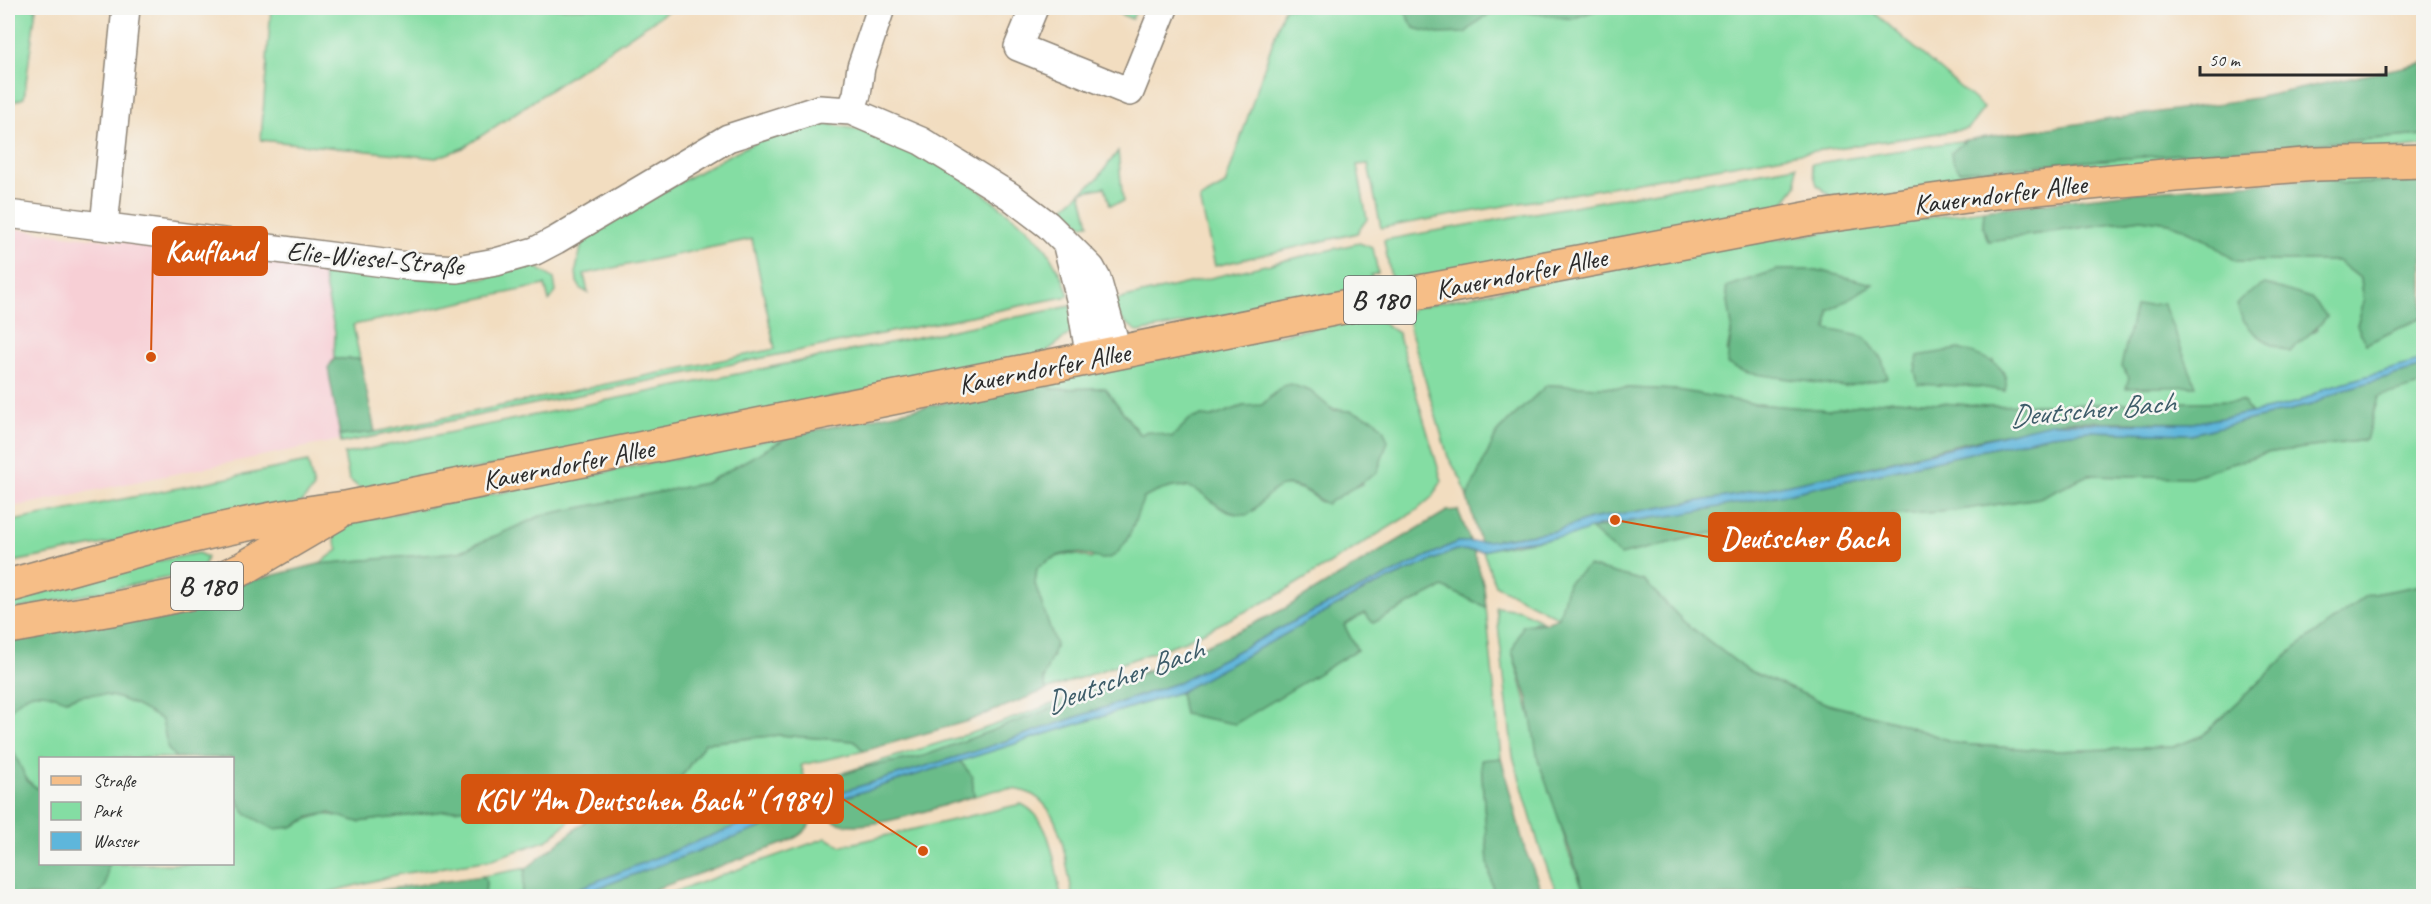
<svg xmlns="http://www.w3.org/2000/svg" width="2431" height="904" font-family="Caveat,sans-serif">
	<rect width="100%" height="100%" fill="#f6f6f2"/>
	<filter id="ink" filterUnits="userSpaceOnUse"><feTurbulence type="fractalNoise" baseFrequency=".0167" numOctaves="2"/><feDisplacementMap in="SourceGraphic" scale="12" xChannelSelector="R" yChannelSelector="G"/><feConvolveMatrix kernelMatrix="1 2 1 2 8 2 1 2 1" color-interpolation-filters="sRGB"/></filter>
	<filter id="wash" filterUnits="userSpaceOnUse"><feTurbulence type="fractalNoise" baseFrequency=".008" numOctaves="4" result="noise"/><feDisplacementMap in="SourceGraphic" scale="24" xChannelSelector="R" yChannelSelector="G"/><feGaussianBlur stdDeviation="1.35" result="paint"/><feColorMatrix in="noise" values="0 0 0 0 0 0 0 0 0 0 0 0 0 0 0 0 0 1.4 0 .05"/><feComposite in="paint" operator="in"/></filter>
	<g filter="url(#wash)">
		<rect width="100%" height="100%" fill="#f2ddc0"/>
		<!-- built -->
		<path fill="#f7cfd5" d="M8 228 321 266 340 357 345 439 8 508Z"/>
		<!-- green -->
		<path fill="#84dda3" stroke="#588467" stroke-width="1.5" fill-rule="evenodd" d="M8 8H36L24 98 8 104Z
			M271 8H672L463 148 436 158 261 140Z
			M1106 8H1137L1132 19Z
			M1284 8H1869L1984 108 1968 129 1794 154 1381 228 1368 164 1357 165 1367 219 1357 233 1215 266 1200 199 1225 185Z
			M824 123 875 133 945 167 978 189 1026 227 1045 247 1064 281 1069 296 341 443 340 436 375 432 775 349 752 239 584 274 588 293 581 289 577 282 576 270 581 247 590 232 731 154 783 129Z
			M2424 135 2423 146 1837 201 1817 185 1811 164 1966 140 1952 153 1960 171Z
			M1118 151 1123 202 1110 205 1105 187 1081 192 1089 224 1082 225 1064 207 1098 178Z
			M1796 166 1797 185 1778 210 1392 284 1384 240Z
			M2423 174 2424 182 2343 184 2328 178Z
			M1984 210 1983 226 1988 241 2141 219 2170 223 2204 238 2236 261H2338L2361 279 2364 302 2357 325 2366 344 2423 317 2424 360 2325 388 2299 402 2252 413 2242 401 1985 406 1893 400 1828 410 1755 404 1677 390 1547 385 1498 431 1467 497 1462 481 1448 457 1410 329 1408 316 1413 308 1693 251ZM1777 270H1817L1872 284 1829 311 1827 330 1727 352 1732 327 1726 287ZM2292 294 2311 298 2318 329 2300 339 2290 351ZM1993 360 2005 391 1981 387Z
			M1359 243 1373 248 1378 273 1371 275 1374 288 1138 332 1121 319 1112 301Z
			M527 261 554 279 556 292 549 301 545 285 353 325 360 359H334L335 332 321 266 439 280 487 278Z
			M1071 306 1072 332 1042 355 364 492 349 479 344 454Z
			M1379 315 1381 322 1398 333 1442 481 1432 497 1416 511 1275 597 1185 641 1046 690C1042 676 1044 668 1053 656L1035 584 1037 568C1054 555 1071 550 1091 559L1131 532 1134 519 1144 498C1209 464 1204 517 1244 514 1257 514 1259 501 1267 493 1281 478 1308 489 1320 502L1362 484 1342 409C1327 411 1319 401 1310 391L1274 393 1262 405 1254 408 1243 406 1212 417 1200 416 1172 437C1159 438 1157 433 1141 436L1105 388 1053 389 1038 383Z
			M2423 384V585L2368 595 2294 649 2202 736 2173 747 2057 751 1959 744 1893 721 1827 704 1747 670 1684 622 1644 581 1559 618 1495 585 1483 551C1519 541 1555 540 1590 529L1620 555 1739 526 1953 511 2039 498 2088 475 2191 477 2265 453 2366 440 2378 396Z
			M792 435 706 483 543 515 459 552 319 564 338 550 331 530 343 524Z
			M308 462 314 488 299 505 8 563V522Z
			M198 553 207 557 203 570 8 611V603L109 571Z
			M1443 587 1486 607 1501 758 1481 761 1488 863 1494 896H1073C1063 855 1063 787 1006 789 995 789 984 794 974 796L972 776 960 761 1180 692 1184 714 1357 650 1344 625 1365 613 1373 623Z
			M1496 607 1521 610 1546 623 1534 622 1512 651 1568 851 1586 896H1558L1540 849 1513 756Z
			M1172 661 1130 679 924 756 862 768 827 790 834 794 827 805 834 821 826 815 821 788 832 776 972 733Z
			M30 692H46L66 700C104 685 129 701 162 720L168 749 176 758H40V790C15 775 8 741 8 713L18 700Z
			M779 735 854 741 864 751 801 765 810 798 774 794 758 786 723 789 683 811 676 784 705 743Z
			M603 791 548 840 490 860 400 874 314 896H98L106 885 108 864H232L233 793 246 814 292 827C322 811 327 812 358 822Z
			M1021 804C1052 817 1055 868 1061 896H663L826 838 842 846Z
			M527 868C521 877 526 887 520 896H485L486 881 483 876Z"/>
		<!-- forest -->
		<path fill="#6bbc89" stroke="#4b745a" stroke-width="1.5" d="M1403 8H1602L1572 19 1505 9 1484 17 1465 33 1438 34 1414 28Z
			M2423 63V135L1960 171 1952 161 1951 153 1966 140 2256 98Z
			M2328 178 2343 184 2423 182V317L2366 344 2357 325 2364 302 2361 279 2338 261H2236L2204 238 2170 223 2141 219 1988 241 1983 226 1984 210 2139 192Z
			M1777 270H1817L1873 284 1829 311 1827 329 1864 337 1882 360 1888 378 1845 387 1748 373 1727 364 1732 327 1726 287Z
			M2265 284 2311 298 2327 316C2316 332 2303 337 2290 352 2266 343 2244 331 2237 305L2248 293Z
			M2163 303 2196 386 2126 388 2129 377 2121 366 2135 307Z
			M1959 349C1980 356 2013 363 2005 391L1981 387 1918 384 1915 371 1918 356Z
			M334 359H360L375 432 340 436 328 368Z
			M2423 367V384L2378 397 2366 440 2265 453 2191 477 2088 475 2039 498 1953 511 1739 526 1620 555 1590 529 1791 493 2051 435 2090 431 2191 434 2311 405 2342 390Z
			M1038 383 1053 389 1105 388 1140 435 1147 431 1172 437 1190 419 1200 416 1212 417 1243 406 1262 405 1283 386 1290 384 1310 391 1333 410 1351 411 1374 419 1383 429 1388 441 1377 473 1327 504C1318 501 1315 494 1307 491 1275 474 1268 499 1248 515 1201 515 1208 464 1144 498 1135 516 1132 538 1118 552 1104 567 1091 553 1075 553 1060 553 1049 559 1037 568L1035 584 1056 645 1043 679 1046 690 968 721 864 751 854 741 779 735 705 743 676 784 663 788 603 791 358 822 329 813 310 817 292 827 274 829 246 814 233 793 232 758H176L168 749 162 720C129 701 104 685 66 700 37 689 28 688 8 713V641L319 564 459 552 543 515 706 483 792 435Z
			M1547 385 1677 390 1755 404 1828 410 1893 400 1986 406 2242 401 2252 413 2192 423 2067 421 1958 444 1858 470 1737 495 1590 519 1556 531 1480 542 1467 497 1498 431Z
			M1458 510 1471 543 1457 542 1302 617 1177 683 976 751 834 794 827 790 833 778 862 768 924 756 1130 679 1240 630 1284 609 1447 511Z
			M1456 550 1474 551 1484 587 1486 607 1443 587 1373 623 1365 613 1344 625 1357 650 1235 724 1184 714 1180 692 1199 681 1367 589Z
			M1588 566 1644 581 1684 622 1747 670 1827 704 1893 721 1959 744 2056 751 2173 747 2202 736 2294 649 2368 595 2423 585V896H1586L1538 760 1528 699 1512 651 1523 625 1546 623 1559 618 1568 583Z
			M8 740 28 782 40 790V864H108L106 885 98 896H8Z
			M1501 758 1525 850 1544 896H1494L1488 863 1481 760Z
			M960 761 972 776 974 796C944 805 860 836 834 821L827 805 832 799 836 800Z
			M742 786H759L774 794 810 798C814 826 810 831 785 843L636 896H576L694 852 693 845 559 896H520C526 887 521 877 527 868L601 809 619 802 680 801 683 810 723 789Z
			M483 876 486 880 485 896H360L381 890Z"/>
		<!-- water -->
		<path fill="#5eb6db" stroke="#447083" stroke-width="1.5" d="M2423 360V367L2342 390 2311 405 2191 434 2090 431 2051 435 1791 493 1683 514 1601 525 1571 536 1512 543 1483 551 1456 550 1367 589 1180 692 836 800 832 799 834 794 976 751 1177 683 1302 617 1457 542H1480L1556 531 1590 519 1737 495 1858 470 2051 423H2192L2252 413 2299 402 2325 388Z
			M783 811H792L771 824 576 896H559L741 824Z"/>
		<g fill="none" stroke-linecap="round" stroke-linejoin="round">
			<!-- stream -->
			<path stroke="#5eb6db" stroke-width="8" d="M785 814 807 806"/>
		</g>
	</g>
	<g filter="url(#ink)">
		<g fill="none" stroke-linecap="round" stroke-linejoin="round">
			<defs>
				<path id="minor" d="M1034 8 1018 47 1130 92 1164 8
					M851 111 857 94 861 67 881 8
					M8 214 407 266 457 269 496 262 535 251 556 240 728 138 819 109 851 111 921 141 1010 196 1048 225 1091 268 1097 279 1118 353
					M104 226 126 8
					M1067 246 1080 299 1090 359"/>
				<path id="primary" d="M8 586C119 555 231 521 346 508L1388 298 1811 218 1996 192 2175 175 2317 164 2424 161
					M8 627 117 608 190 593 244 568 336 514"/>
			</defs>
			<!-- minor casing -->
			<use href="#minor" stroke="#8e8476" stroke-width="30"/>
			<!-- primary casing -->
			<use href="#primary" stroke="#8e8476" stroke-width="36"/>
			<!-- minor -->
			<use href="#minor" stroke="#fff" stroke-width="27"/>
			<!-- primary -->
			<use href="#primary" stroke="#f6be87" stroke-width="33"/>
		</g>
	</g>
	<g text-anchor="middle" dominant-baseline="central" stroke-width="5" stroke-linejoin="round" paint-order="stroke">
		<!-- shield labels -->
		<g fill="#f6f6f2" stroke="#686867" stroke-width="1.5">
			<rect x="1344" y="276" width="72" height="48" rx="4.5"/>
			<rect x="171" y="562" width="72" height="48" rx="4.5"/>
		</g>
		<g font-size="27" font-weight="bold" fill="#2b2b2b">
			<text x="1380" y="300">B 180</text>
			<text x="207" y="586">B 180</text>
		</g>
		<!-- street labels -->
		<g font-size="28" fill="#2b2b2b" stroke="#f6f6f2">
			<text transform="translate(2000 194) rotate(-7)">Kauerndorfer Allee</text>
			<text transform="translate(375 258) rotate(5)">Elie-Wiesel-Straße</text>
			<text transform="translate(1521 273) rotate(-11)">Kauerndorfer Allee</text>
			<text transform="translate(1044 368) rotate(-11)">Kauerndorfer Allee</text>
			<text transform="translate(568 464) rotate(-11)">Kauerndorfer Allee</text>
		</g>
		<!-- water labels -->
		<g font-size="30" font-style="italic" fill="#3d5c69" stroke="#f6f6f2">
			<text transform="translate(2092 409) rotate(-5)">Deutscher Bach</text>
			<text transform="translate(1124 676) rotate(-20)">Deutscher Bach</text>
		</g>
	</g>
	<!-- callouts -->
	<path fill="none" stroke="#d5540f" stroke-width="2" d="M151 357L153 251M1615 520L1709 537M923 851L843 799"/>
	<g fill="#d5540f" stroke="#f6f6f2" stroke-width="2">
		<circle cx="151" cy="357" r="6"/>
		<circle cx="1615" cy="520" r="6"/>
		<circle cx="923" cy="851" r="6"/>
	</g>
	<g fill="#d5540f" stroke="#d5540f" stroke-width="2">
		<rect x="153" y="227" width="114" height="48" rx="6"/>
		<rect x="1709" y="513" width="191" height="48" rx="6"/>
		<rect x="462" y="775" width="381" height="48" rx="6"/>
	</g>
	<g font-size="30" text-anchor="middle" font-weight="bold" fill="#fff">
		<text x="210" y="261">Kaufland</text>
		<text x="1805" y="548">Deutscher Bach</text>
		<text x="653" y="810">KGV "Am Deutschen Bach" (1984)</text>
	</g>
	<!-- margin -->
	<rect width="2431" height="904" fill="none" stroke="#f6f6f2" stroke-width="30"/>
	<!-- legend -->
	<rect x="39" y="757" width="195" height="108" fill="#f6f6f2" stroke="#a5a5a2" stroke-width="1.5"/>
	<rect x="51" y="776" width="30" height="9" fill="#f6be87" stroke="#a5a5a2" stroke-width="1.5"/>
	<text x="93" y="787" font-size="18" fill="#2b2b2b">Straße</text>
	<rect x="51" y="802" width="30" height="18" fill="#84dda3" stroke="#a5a5a2" stroke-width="1.5"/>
	<text x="93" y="817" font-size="18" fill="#2b2b2b">Park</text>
	<rect x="51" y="832" width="30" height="18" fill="#5eb6db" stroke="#a5a5a2" stroke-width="1.5"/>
	<text x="93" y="847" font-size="18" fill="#2b2b2b">Wasser</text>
	<!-- scale -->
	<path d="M2200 66v9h186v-9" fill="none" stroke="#2b2b2b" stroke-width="3"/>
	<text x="2209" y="66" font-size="18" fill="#2b2b2b" stroke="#f6f6f2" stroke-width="4.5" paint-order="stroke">50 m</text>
</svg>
